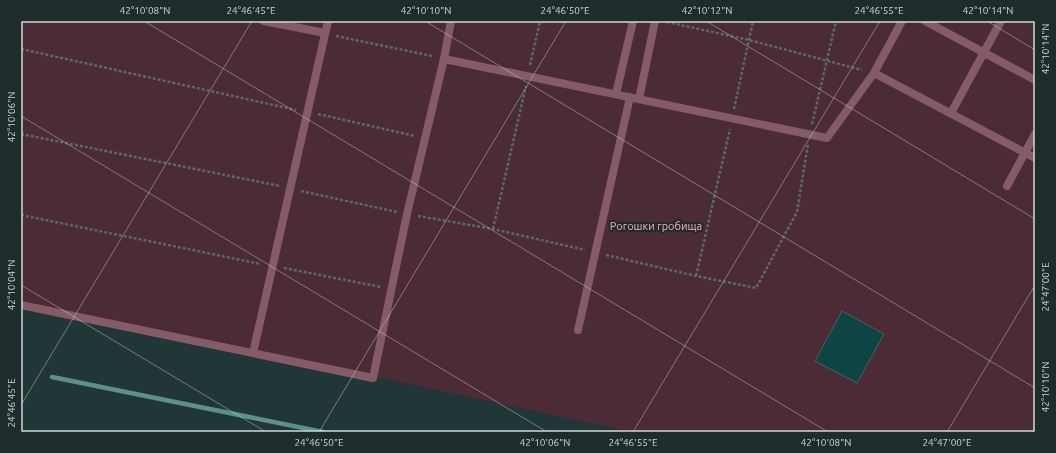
<svg xmlns="http://www.w3.org/2000/svg" width="1056" height="453" font-family="Ubuntu,sans-serif">
	<rect width="100%" height="100%" fill="#1e2c2c"/>
	<!-- built -->
	<path fill="#213737" d="M21 301 632 432H21Z"/>
	<!-- green -->
	<path fill="#4b2b35" d="M21 21H1035V432H632L21 301Z"/>
	<g fill="none" stroke-linecap="round" stroke-linejoin="round">
		<!-- stream -->
		<path stroke="#5c8f8e" stroke-width="4.5" d="M52 377 323 432"/>
	</g>
	<!-- building -->
	<path fill="#0d4544" stroke="#4e5e5d" d="M842 311 884 334 857 383 815 361Z"/>
	<g fill="none" stroke-linecap="round" stroke-linejoin="round">
		<!-- path -->
		<path stroke="#5c6968" stroke-width="2.5" stroke-dasharray="3 2" stroke-linecap="butt" d="M667 22 749 40 862 70
			M336 36 432 56
			M21 49 296 110
			M530 65 540 21
			M734 109 753 21
			M318 114 415 136
			M812 124 836 21
			M21 134 280 186
			M301 191 397 212
			M21 215 261 264
			M418 216 493 229 585 250
			M493 229 526 86
			M606 255 696 276 756 288 797 212 808 144
			M284 268 381 287
			M696 276 730 129"/>
		<!-- lane -->
		<path stroke="#855b68" stroke-width="8" d="M264 21 325 33
			M925 21 1035 80
			M444 59 827 138 874 73 902 21
			M874 73 1035 158
			M616 94 633 21
			M639 99 655 21
			M951 113 1001 21
			M1007 186 1035 134
			M21 305 373 378 407 214 444 59 451 21
			M578 330 630 97
			M253 353 328 21"/>
	</g>
	<!-- ticks -->
	<path fill="none" stroke="#ced8d7" stroke-width="1" stroke-opacity="0.45" d="M144 21 828 432M425 21 1035 388M706 21 1035 219M987 21 1035 50M21 116 547 432M21 285 266 432M21 405 252 21M319 432 566 21M633 432 880 21M947 432 1035 285"/>
	<g text-anchor="middle" dominant-baseline="central" stroke-width="4" stroke-linejoin="round" paint-order="stroke">
		<!-- park labels -->
		<g font-size="11" fill="#fdadc6" stroke="#1e2c2c">
			<text x="656" y="226">Рогошки гробища</text>
		</g>
	</g>
	<!-- border -->
	<rect width="1056" height="453" fill="none" stroke="#1e2c2c" stroke-width="44"/>
	<rect x="22" y="22" width="1012" height="409" fill="none" stroke="#ced8d7" stroke-width="1.5"/>
	<g font-size="10" text-anchor="middle" fill="#ced8d7">
		<text x="145" y="14">42°10'08"N</text>
		<text x="251" y="14">24°46'45"E</text>
		<text x="426" y="14">42°10'10"N</text>
		<text x="565" y="14">24°46'50"E</text>
		<text x="707" y="14">42°10'12"N</text>
		<text x="879" y="14">24°46'55"E</text>
		<text x="988" y="14">42°10'14"N</text>
		<text transform="translate(1045 49) rotate(-90)" y="4">42°10'14"N</text>
		<text transform="translate(11 117) rotate(-90)" y="4">42°10'06"N</text>
		<text transform="translate(11 285) rotate(-90)" y="4">42°10'04"N</text>
		<text transform="translate(1045 287) rotate(-90)" y="4">24°47'00"E</text>
		<text transform="translate(1045 387) rotate(-90)" y="4">42°10'10"N</text>
		<text transform="translate(11 403) rotate(-90)" y="4">24°46'45"E</text>
		<text x="319" y="446">24°46'50"E</text>
		<text x="545" y="446">42°10'06"N</text>
		<text x="633" y="446">24°46'55"E</text>
		<text x="826" y="446">42°10'08"N</text>
		<text x="947" y="446">24°47'00"E</text>
	</g>
</svg>
